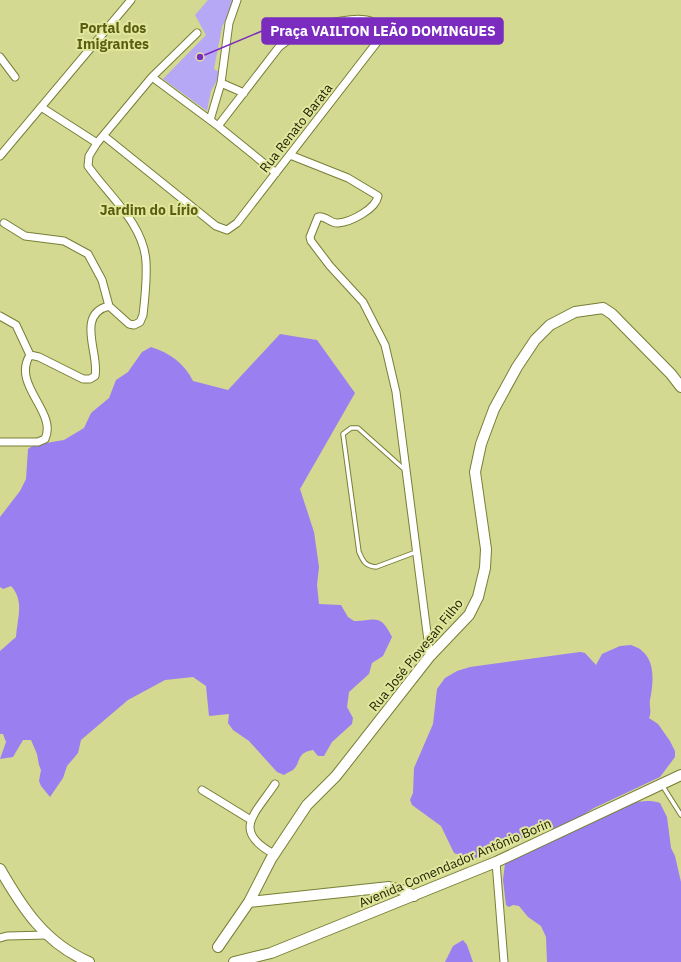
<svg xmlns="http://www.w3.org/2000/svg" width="681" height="962" font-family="'IBM Plex Sans',sans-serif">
	<rect width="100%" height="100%" fill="#d3d990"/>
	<!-- green -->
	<path fill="#b6a8f5" d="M208 0H235L222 27 214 69 221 73 211 91 207 111 163 79 206 35 195 15Z"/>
	<!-- forest -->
	<path fill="#9a7ff1" d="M280 334 317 340 355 393 300 489 314 532 319 567 317 585 319 604 341 605 348 617 354 621C375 621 380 612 392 637L383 656 372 663 369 674 349 692 347 707 353 718 352 724 332 742 324 756H318L313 750C296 753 302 761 293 770 290 772 286 773 284 775L277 772 249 741 233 730 228 723 229 714 209 716 206 686 193 677 165 680 128 700 81 740 78 753 67 766 63 778 50 797 41 786 39 781 41 770 39 765 37 754 31 740H23L13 757 0 759 6 742 3 734H0V651L16 637C17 619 25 601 11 586L3 589 0 587V517L20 491 26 479 28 449 34 445 64 440 84 428 91 413 109 398 116 380 128 372 142 352 151 347C170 353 184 363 193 381L228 390Z
		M631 645C635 647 640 648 642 651 656 662 653 685 650 700 649 707 652 711 649 718L658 724 670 741 675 751V757L660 777 594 808 575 820C580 819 586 819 591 818 613 813 637 795 660 803L667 817 671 848 675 856 681 882V962H547L546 937 541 926 528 917 519 906 513 905 509 907 506 905 503 880 505 863 551 833 553 829 544 828 508 845 494 848 479 857 471 859 454 853 441 826 412 805 410 800 413 793 414 768 433 724 437 689 445 678 457 671 470 667 580 652 585 653 596 665 602 654 620 646Z
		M463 940 467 945 473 962H445L453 946Z"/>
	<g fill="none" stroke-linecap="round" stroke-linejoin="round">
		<defs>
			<path id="lane" d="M405 470 358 428H351L343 434 359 552C363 561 365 566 376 567L416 552
				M662 785 681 815"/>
			<path id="street" d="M0 57 15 77
				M152 77 218 126 276 173
				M221 83 244 93
				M41 107 97 143
				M210 120 221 83 229 23 237 0
				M104 136 216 226 227 230 237 223 381 37C385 6 321 24 306 30 295 34 288 40 279 47L218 126
				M290 155 348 178 378 196C376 209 351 222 338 223 331 224 325 215 318 217L310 237 311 241 330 266 363 302 385 345 396 392 430 656
				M0 156 131 0
				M4 223 25 236 64 241 88 254 102 280 109 306 129 324 134 325 140 322 143 315C145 298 147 279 146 262 144 224 108 195 88 166L89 156 97 143 152 77 197 33
				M0 316 16 325 30 355
				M30 355 39 357 83 379H90L95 376C100 355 75 314 109 306
				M0 442H38L45 439C58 412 11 385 30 355
				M202 790 251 820
				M274 854C231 831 255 814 275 784
				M496 862 504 962
				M0 938 7 936 47 935"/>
			<path id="secondary" d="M0 869C23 909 45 943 89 962
				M249 902 389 887 402 890 414 896
				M218 947 249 902 271 859 307 805 336 776 430 656 469 615 478 597 485 568 486 549 475 472 481 444 494 409 517 367 535 340 550 325 575 312 603 308 612 314 671 374 681 387
				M234 962 271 953 496 862 681 775"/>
		</defs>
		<!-- lane casing -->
		<use href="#lane" stroke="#797e36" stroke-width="5.5"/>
		<!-- street casing -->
		<use href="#street" stroke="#797e36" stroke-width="9"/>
		<!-- secondary casing -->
		<use href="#secondary" stroke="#797e36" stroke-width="12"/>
		<!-- lane -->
		<use href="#lane" stroke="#fff" stroke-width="3.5"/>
		<!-- street -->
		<use href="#street" stroke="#fff" stroke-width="7"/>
		<!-- secondary -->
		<use href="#secondary" stroke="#fff" stroke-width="10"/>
	</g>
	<g text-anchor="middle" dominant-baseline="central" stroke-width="4" stroke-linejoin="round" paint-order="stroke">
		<!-- street labels -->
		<g font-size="13" fill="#212305" stroke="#e0e79d">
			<text transform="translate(296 128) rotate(-52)">Rua Renato Barata</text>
			<text transform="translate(416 655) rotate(-51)">Rua José Piovesan Filho</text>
			<text transform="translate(455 863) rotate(-23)">Avenida Comendador Antônio Borin</text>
		</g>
		<!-- neighbourhood labels -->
		<g font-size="14" font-weight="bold" fill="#595d10" stroke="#e0e79d">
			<text x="113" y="28">Portal dos<tspan x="113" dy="16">Imigrantes</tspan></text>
			<text x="149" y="210">Jardim do Lírio</text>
		</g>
	</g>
	<!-- callouts -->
	<path fill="none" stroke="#7b2cbf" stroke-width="1.5" d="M200 57L262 31"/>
	<circle fill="#7b2cbf" stroke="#e0e79d" stroke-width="1.5" cx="200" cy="57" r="4"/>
	<rect fill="#7b2cbf" stroke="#7b2cbf" stroke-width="1.5" x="262" y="18" width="241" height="26" rx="4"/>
	<g font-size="14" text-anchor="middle" font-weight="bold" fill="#fff">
		<text x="383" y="36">Praça VAILTON LEÃO DOMINGUES</text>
	</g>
</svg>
